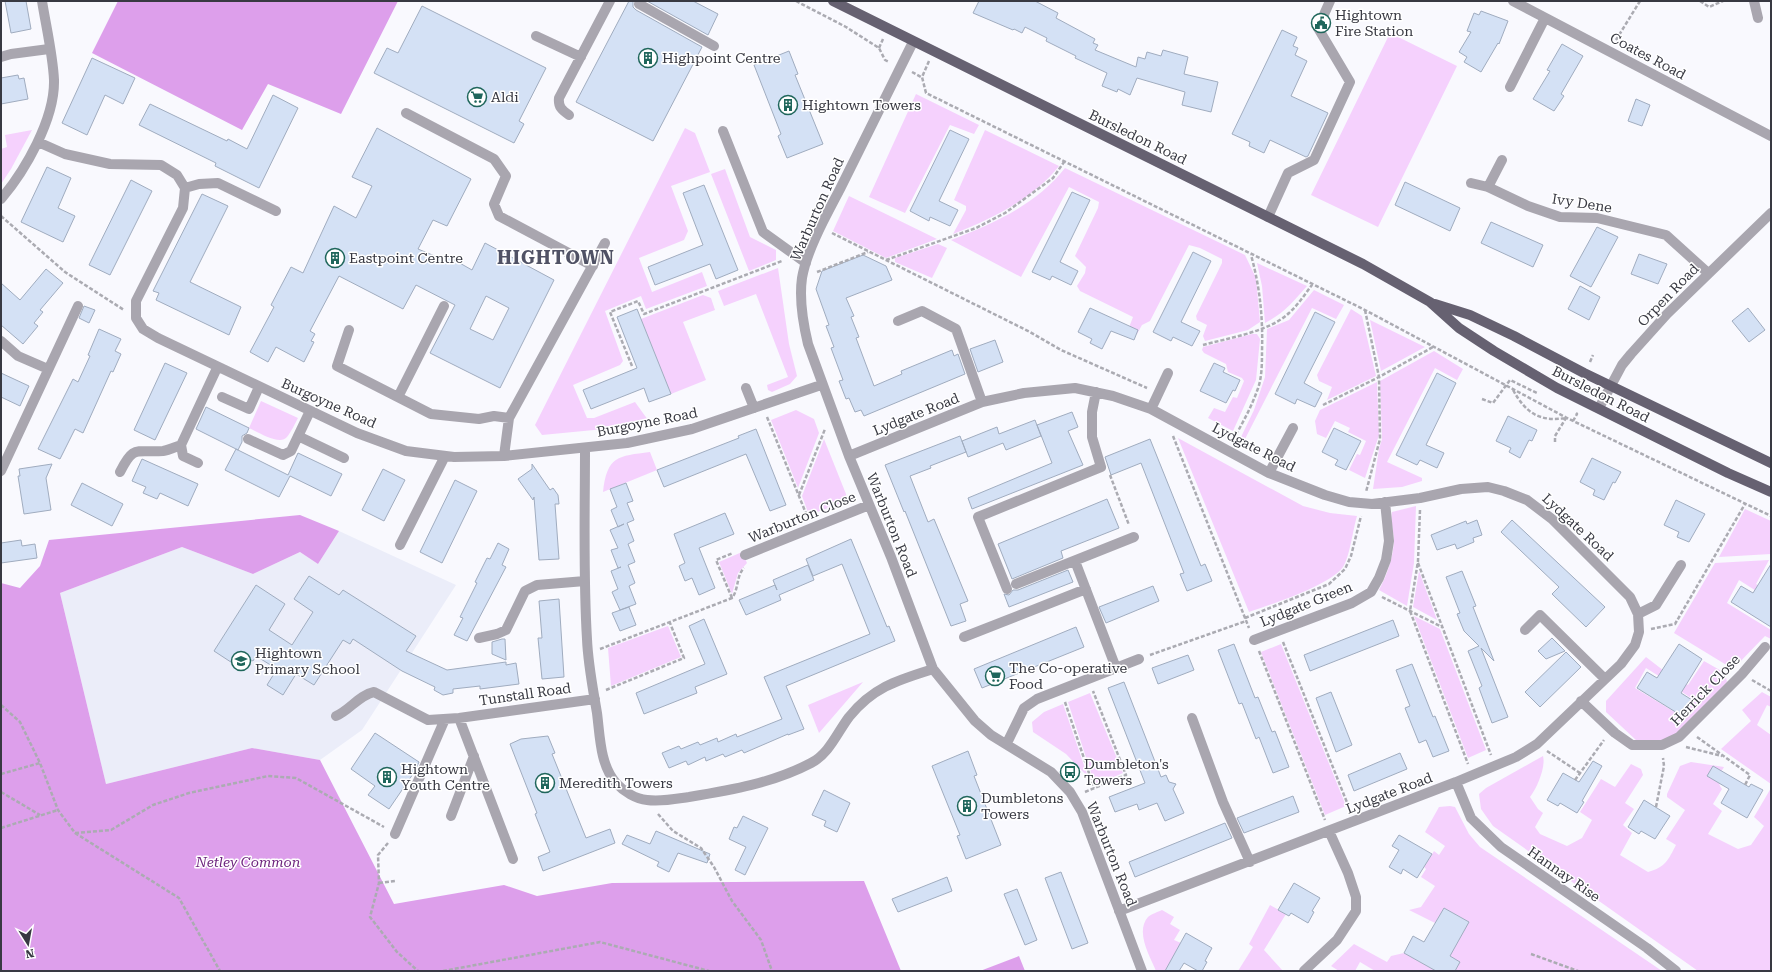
<svg xmlns="http://www.w3.org/2000/svg" width="1772" height="972" font-family="'Roboto Serif',serif">
	<rect width="100%" height="100%" fill="#f9f9fe"/>
	<!-- built -->
	<path fill="#ebedf9" d="M339 531 456 585 362 730 320 760 252 748 106 784 60 593 182 547 253 574 300 552 318 564Z"/>
	<!-- green -->
	<path fill="#f5d1fd" d="M1390 33 1457 66 1378 227 1311 195Z
		M916 94 979 125 974 134 950 125 905 213 869 197Z
		M685 128 695 133 710 172 671 186 688 231 684 240 639 258 652 292 702 272 707 286 646 309 641 296 605 311 623 361 620 365 573 385 587 418H594L635 402 648 420 594 430 542 435 535 425Z
		M32 130 11 169 1 184V149L7 147 5 135Z
		M985 130 1059 166C1033 199 992 219 953 234L966 210V206L954 200Z
		M1065 168 1245 255 1256 278 1260 322 1248 330 1205 341 1203 336 1207 325 1197 320 1196 316 1222 263V259L1200 248 1189 245 1150 321 1142 325 1137 334 1128 330 1133 317 1080 291 1077 286 1085 273 1086 267 1075 256 1098 208 1099 202 1069 187 1021 277 951 240C993 224 1037 204 1065 168Z
		M725 169 750 237 776 250V260L749 271 711 174Z
		M849 196 937 239 886 258 833 231Z
		M938 244 947 248 932 278 895 262V258Z
		M1257 263 1307 286C1294 301 1283 314 1265 323L1262 286Z
		M778 268 789 344 797 376 790 384 772 392 768 390 767 385 788 377 756 294 724 306 718 291Z
		M1314 290 1344 305 1336 319 1312 308 1245 439 1241 437 1254 410 1265 377 1267 329 1289 320Z
		M703 295 711 298 715 310 683 322 706 380 671 394 641 319Z
		M1351 309 1362 316 1376 376 1327 400 1332 387 1319 381 1317 375Z
		M1370 320 1425 347 1381 371Z
		M1252 334H1257L1260 339 1256 380 1233 431 1208 418 1214 408 1225 412 1233 397 1237 398 1244 381 1242 378 1228 372 1226 364 1204 353 1202 350 1203 347Z
		M1434 351 1463 369 1457 380 1435 368 1387 462 1422 478V481L1402 487 1373 489 1379 449 1382 439 1380 381Z
		M1377 382 1379 435 1365 478 1349 470 1357 454 1360 455 1366 441 1348 432 1350 428 1335 421 1326 438 1317 434 1315 421 1320 410Z
		M261 401 298 418C295 424 291 432 287 437 280 446 258 432 249 428Z
		M796 410 814 419 819 433 798 488 771 420Z
		M1178 438 1303 506 1330 513 1357 516C1353 529 1350 556 1343 567 1329 586 1272 604 1249 612Z
		M824 439 846 494 847 501 809 515 802 496Z
		M650 452 657 470 603 492C607 456 618 456 650 452Z
		M1416 506 1414 563 1407 606 1379 590C1387 575 1393 558 1394 541 1394 531 1390 522 1392 512Z
		M1745 509 1771 521V554L1719 557Z
		M742 552 747 563 738 573 732 594 719 562Z
		M1769 560 1756 584 1764 589 1761 594 1739 580 1727 603 1771 630V639L1765 636 1733 669 1674 633 1715 563Z
		M1419 571 1437 620 1413 607Z
		M1414 616 1440 629 1486 750 1468 758Z
		M668 626 681 657 611 686 608 648Z
		M1281 644 1346 806 1325 815 1261 652Z
		M1646 657 1668 674 1665 680 1646 668 1635 688 1683 717 1694 700 1676 688 1680 680 1688 685 1704 661 1725 673 1727 682 1678 734 1661 742 1637 741 1606 712V701Z
		M863 682 819 733 808 705Z
		M1762 692 1771 697V707L1767 705 1757 725 1771 735V784L1721 749 1751 721 1742 710Z
		M1090 693 1123 773 1095 785 1068 702Z
		M1063 704 1088 777 1066 754 1033 732 1032 722 1044 712Z
		M1543 756C1546 767 1537 788 1530 797L1538 809 1543 813 1535 827 1540 834 1567 846 1582 838 1592 820 1580 812 1601 779 1615 787 1631 764 1641 769 1643 775 1625 803 1634 809 1623 825 1632 833 1620 855 1648 872C1666 867 1668 860 1676 845L1666 839 1685 810 1667 797V794L1680 766 1691 762 1724 767C1719 775 1716 781 1722 789L1713 804 1722 811 1708 834 1738 849 1751 845 1764 826 1754 817 1771 788 1770 971H1698L1493 826 1481 809 1479 794 1486 788Z
		M1450 806 1455 807 1469 834 1480 847 1662 971H1455L1460 962 1443 952 1469 922 1444 908 1435 923 1409 910 1421 907 1435 886 1421 877 1426 869 1424 867 1434 851 1439 855 1445 846 1425 832 1439 807Z
		M1270 905 1286 914 1264 950 1283 971H1238L1253 947 1249 944Z
		M1162 910 1174 917 1170 924 1180 930 1174 940 1181 943 1174 971H1156C1150 956 1135 932 1148 917 1151 914 1158 912 1162 910Z
		M1354 944 1387 962 1391 956 1404 953 1436 971H1375L1360 962 1355 971H1339L1331 966Z"/>
	<!-- forest -->
	<path fill="#dd9feb" d="M118 1H398L341 114 268 84 242 130 92 53Z
		M300 515 339 531 318 564 300 552 253 574 182 547 60 593 106 784 252 748 320 760 394 904 504 885 537 896 612 883 864 881 901 971H1V583L20 588 40 566 49 540Z
		M1019 956 1025 971H980Z"/>
	<!-- building -->
	<path fill="#d4e1f5" stroke="#a0acbf" fill-rule="evenodd" d="M5 1H26L31 29 11 33Z
		M629 1H633V7L636 10 702 47 653 141 576 102Z
		M647 1H693L718 14 708 35Z
		M979 1H1035L1058 13 1056 18 1095 39 1093 43 1098 45 1095 50 1136 67 1138 57 1145 59 1147 52 1161 56 1163 50 1188 57 1184 74 1218 82 1211 112 1182 105 1185 92 1137 78 1130 95 1118 89 1117 92 1102 86 1107 73 1075 58 1076 56 1046 41 1047 38 1025 27 1022 33 1014 29 1013 30 973 13Z
		M422 6 546 68 519 121 524 124 514 143 374 73 387 48 398 53Z
		M1481 11 1508 21 1499 44 1498 43 1481 72 1464 62 1467 57 1459 52 1471 32 1467 31 1474 13 1479 15Z
		M1282 30 1297 37 1293 46 1298 48 1295 55 1307 61 1291 96 1328 113 1308 156 1306 157 1270 140 1264 153 1249 146 1250 142 1232 134Z
		M1562 44 1583 56 1561 94 1564 96 1554 111 1533 99 1550 71 1547 70Z
		M789 51 798 74 795 75 823 144 787 158 778 136 781 134 754 65Z
		M92 58 135 78 123 104 105 95 87 135 62 123Z
		M18 75 19 79 24 78 28 99 1 104V78Z
		M273 95 298 108 259 188 215 166 216 163 139 125 150 104 227 141 228 139 247 149Z
		M1636 99 1650 105 1642 126 1628 121Z
		M377 128 471 179 447 226 433 220 418 249 442 259 449 257 472 270 485 243 554 280 500 388 430 353 455 305 416 285 403 309 339 276 310 331 315 334 311 341 314 342 304 362 276 347 268 362 250 352 274 307 271 305 291 267 303 273 334 206 356 218 372 186 352 177ZM486 296 509 308 493 340 470 329Z
		M950 130 969 139 939 201 958 210 950 226 930 217 929 221 910 211Z
		M47 167 71 178 58 208 75 216 63 242 21 222Z
		M131 180 152 191 110 275 89 265Z
		M1405 182 1460 208 1450 231 1395 205Z
		M704 185 738 270 716 279 710 264 655 285 648 267 703 245 683 193Z
		M1072 192 1090 200 1060 262 1078 271 1071 285 1052 276 1050 280 1032 272Z
		M202 194 228 206 190 282 241 307 229 335 156 300 159 293 153 291Z
		M1491 222 1543 245 1533 267 1481 243Z
		M1597 227 1618 237 1591 287 1570 276Z
		M1193 252 1211 261 1181 322 1200 331 1192 346 1173 337 1171 341 1153 332Z
		M1639 254 1667 264 1658 284 1631 274Z
		M863 255 886 266 892 280 846 298 854 316 851 317 859 337 856 338 874 386 902 374 901 371 952 350 954 356 958 354 965 374 864 416 861 410 855 412 849 398 846 399 839 381 843 380 831 348 834 347 826 326 829 325 816 289 822 271Z
		M46 269 63 283 40 310 43 312 34 323 38 326 23 344 1 325V283L20 300Z
		M1580 286 1600 297 1589 320 1568 309Z
		M84 306 95 310 89 323 79 318Z
		M1090 308 1138 330 1134 340 1111 331 1102 349 1090 343 1092 339 1078 332Z
		M1748 308 1765 330 1749 342 1732 321Z
		M637 309 671 394 649 402 644 388 591 409 583 390 637 368 617 317Z
		M1315 312 1335 322 1304 383 1322 393 1315 407 1297 399 1295 404 1275 394Z
		M99 329 121 339 115 351 121 354 113 372 111 371 83 433 75 429 60 459 38 449 73 379 78 382 90 356 88 355Z
		M995 340 1003 362 978 372 970 349Z
		M165 363 187 373 155 440 134 430Z
		M1214 363 1225 368 1223 372 1240 380 1235 391 1233 390 1226 403 1200 391Z
		M1 373 29 386 20 406 1 397Z
		M1437 373 1456 383 1426 445 1444 453 1437 468 1420 460 1417 465 1396 455Z
		M206 407 249 428 247 433 242 436V442L238 450 196 429Z
		M1072 412 1078 427 1068 431 1083 465 972 509 968 498 1052 463 1037 425Z
		M1508 416 1537 430 1532 441 1529 440 1520 458 1509 452 1511 448 1496 441Z
		M1035 420 1041 436 1006 450 1003 443 968 457 962 441 997 427 999 434Z
		M1334 428 1361 441 1346 470 1335 465 1338 460 1322 452Z
		M756 429 786 505 770 511 746 454 664 487 657 470 739 438 738 436Z
		M960 436 966 452 930 466 931 468 910 476 928 522 934 519 968 601 960 604 966 621 951 626 905 511 904 512 885 465Z
		M1150 439 1201 566 1205 564 1212 581 1187 591 1180 574 1184 573 1141 463 1111 475 1105 457Z
		M236 449 288 475 298 453 342 474 331 496 290 476 279 497 225 470Z
		M1592 458 1621 472 1615 483 1613 482 1604 500 1593 495 1595 490 1580 482Z
		M142 459 198 484 188 506 160 493 157 499 143 493 146 487 132 481Z
		M52 464 46 478 51 510 24 514 18 476H20L19 469Z
		M532 464 550 490 553 488 558 495 559 504H555L559 559 539 560 534 497 533 500 518 479 532 469Z
		M383 469 405 480 384 521 362 510Z
		M455 480 477 491 442 563 420 552Z
		M82 483 123 504 112 526 71 505Z
		M626 483 633 501 627 503 634 520 627 523 634 541 628 544 635 562 628 565 635 583 629 586 636 604 620 610 612 592 618 589 611 571 621 567 618 568 611 550 618 548 610 530 624 524 618 527 611 510 617 507 610 489Z
		M1107 499 1119 528 1061 551 1063 558 1012 579 998 544Z
		M1676 500 1705 514 1689 542 1677 537 1679 532 1664 525Z
		M725 513 734 534 699 548 715 588 699 595 692 578 685 581 679 566 685 563 674 534Z
		M1477 520 1482 535 1473 538 1474 542 1457 549 1455 544 1437 550 1431 535 1466 521 1467 524Z
		M1512 520 1605 607 1586 627 1552 594 1559 587 1501 532Z
		M851 539 887 627 889 626 895 641 786 686 804 729 788 735V734L744 753 742 750 725 757 723 754 706 761 705 757 688 765 686 761 669 768 662 753 679 746 681 749 698 742 700 745 717 738 718 742 736 734 737 737 782 719 764 677 870 634 842 564 813 576 806 559Z
		M21 540 22 546 35 544 37 558 1 563V543Z
		M498 543 509 549 502 565 506 567 467 641 454 635 463 618 460 617 477 583 475 582 487 558 490 559Z
		M1771 564V627L1731 602 1741 586 1753 593Z
		M808 565 814 580 779 595 781 600 746 615 739 600 775 585 777 590 773 580Z
		M1068 570 1073 582 1009 607 1004 594 1009 595 1013 590H1018Z
		M1462 571 1476 606 1473 607 1494 661 1481 648 1508 717 1492 723 1479 688 1482 686 1468 651 1479 646 1464 631 1457 614 1460 613 1446 577Z
		M309 576 339 595 343 590 416 636 406 651 447 670 506 662V665L516 663 519 684 480 689V686L453 689V693L443 695 434 690 435 687 402 671 353 639 350 644 343 640 314 685 296 674 283 695 267 685 277 669 256 656 253 661 246 657 240 668 214 651 256 585 285 604 269 630 292 645 313 612 294 599Z
		M1153 586 1159 601 1106 623 1099 607Z
		M559 599 564 677 542 679 538 638H542L539 601Z
		M629 607 636 625 620 631 612 613Z
		M704 619 727 674 695 687 697 693 644 714 636 693 705 664 689 626Z
		M1393 620 1399 636 1310 671 1304 655Z
		M1076 627 1084 647 982 688 974 669Z
		M1552 638 1565 651 1546 659 1538 651Z
		M502 639H505L506 660 492 654V642Z
		M1234 644 1255 698 1258 697 1272 732 1275 731 1289 767 1273 773 1259 737 1256 739 1242 703 1239 704 1218 650Z
		M1679 644 1702 659 1681 693 1692 700 1682 716 1637 688 1647 672 1657 678Z
		M1566 652 1581 667 1540 707 1525 692Z
		M1188 655 1194 670 1158 684 1152 668Z
		M1412 664 1433 717 1435 716 1449 751 1433 757 1426 740 1419 743 1405 708 1410 706 1396 670Z
		M1124 682 1161 777 1166 775 1169 782 1176 784 1173 789 1184 813 1165 821 1157 803 1139 810 1137 804 1115 812 1109 797 1145 783 1108 688Z
		M1331 692 1352 745 1336 752 1316 698Z
		M375 733 419 762 415 771 389 809 368 795 375 786 351 769Z
		M548 736 555 753 552 754 586 838 610 829 615 843 543 871 538 857 550 852 535 814 537 813 510 744 521 739Z
		M968 751 977 775 974 776 1001 845 966 859 957 836 960 835 932 766Z
		M1400 753 1407 769 1354 791 1348 775Z
		M1593 761 1602 766 1582 801 1584 802 1577 813 1560 803 1558 806 1547 800 1563 773 1579 782Z
		M1713 766 1749 787 1751 784 1763 790 1747 818 1721 803 1729 789 1707 776Z
		M824 790 850 803 837 832 824 826 826 821 812 815Z
		M1293 796 1299 812 1244 833 1237 818Z
		M1644 800 1670 816 1655 839 1641 831 1639 834 1628 827Z
		M743 816 768 828 745 875 735 870 746 847 729 839 734 827 737 828Z
		M1225 823 1232 838 1135 877 1129 862Z
		M656 831 710 854 707 863 678 853 669 872 657 866 659 862 622 844 627 835 650 844Z
		M1399 835 1432 854 1417 878 1403 869 1401 874 1389 867 1399 850 1392 846Z
		M1061 872 1088 943 1072 949 1045 878Z
		M947 877 952 891 898 912 892 899Z
		M1294 883 1320 898 1312 911 1314 912 1308 923 1291 913 1289 916 1278 910Z
		M1017 889 1037 940 1025 945 1004 894Z
		M1444 908 1469 922 1450 956 1460 962 1455 971H1436L1404 953 1413 936 1424 942Z
		M1186 933 1212 948 1205 961 1207 962 1202 971H1198L1184 963 1179 971H1165Z"/>
	<g fill="none" stroke-linecap="round" stroke-linejoin="round">
		<!-- path -->
		<path stroke="#ababb2" stroke-width="2.5" stroke-dasharray="4 2" stroke-linecap="butt" d="M796 1 846 27 879 48 885 60 889 62
			M1700 1 1709 7 1723 1
			M1616 40 1640 1
			M879 48 883 39
			M929 61 922 77 926 93 1365 310 1567 418 1771 516
			M912 72 921 77
			M1 216 65 272 124 310
			M832 233 1030 332 1061 350 1147 388
			M886 260 976 228 1005 213 1053 178 1064 162
			M817 272 868 252
			M1365 310 1379 377 1380 439 1366 492
			M1203 345C1228 338 1269 332 1289 313 1298 305 1305 294 1312 285
			M1590 362 1593 355
			M632 366 610 312 638 301 644 314 782 261
			M1513 390C1526 413 1539 422 1566 418
			M1482 399 1493 403 1510 380 1537 393
			M1323 405 1379 377 1433 347
			M767 417 807 516
			M1573 421 1577 414 1576 413
			M1173 436 1249 628
			M1233 440C1242 424 1251 408 1257 391 1262 379 1262 364 1262 351 1263 318 1260 287 1251 255
			M1555 442V436L1566 418
			M1110 475 1129 525
			M799 495 825 429
			M1420 510 1418 561 1410 611 1468 764
			M1418 563 1491 755
			M1382 597 1442 627
			M732 598 716 560 733 553
			M1245 618 1329 584 1345 569 1351 556 1361 516
			M1651 629 1675 624 1745 504
			M1283 642 1350 810
			M600 649 732 598C739 589 736 576 744 568
			M1259 651 1325 820
			M1150 655 1246 621
			M1752 680 1771 691
			M606 690 684 658 670 623
			M1065 702 1094 788
			M1 705 20 722 40 763 58 810 75 833 179 898 220 971
			M1697 737 1750 775 1745 785
			M1686 747 1722 756
			M1547 751 1580 773
			M1 774 40 763
			M1575 780 1604 740
			M1 792 40 815
			M1085 792 1126 775 1093 691
			M1656 807 1664 766 1663 758
			M658 814 673 831 701 848 714 867 732 901 761 940 772 971
			M1 828 58 810
			M75 833 111 830 153 805 189 793 268 776 296 778 384 827
			M388 843 378 855 379 883 370 917 397 952 418 971
			M379 883 395 881
			M1531 954 1578 971
			M443 971 600 942 709 971"/>
		<!-- minor -->
		<path stroke="#a9a6af" stroke-width="10" d="M641 1 639 4 714 46
			M1513 1 1771 136
			M1754 1 1758 18
			M536 36 581 57
			M913 42C889 91 864 140 840 189 827 214 807 249 802 278 799 299 803 323 808 344L849 456 891 557 933 669 975 721 991 735 1051 772 1070 792 1082 812 1142 971
			M1 57 11 54 49 49
			M1510 87 1545 18
			M406 113 494 159 506 176 494 204 499 216 593 266
			M569 115C562 110 558 107 559 98L610 1
			M723 131 763 232 806 263
			M38 142 65 154 110 164 161 165 177 175 185 188 183 208 136 301V318L143 329 158 338 357 433 406 451 454 457 504 456 627 443 692 429 821 385
			M1471 183 1488 187 1528 206 1560 217 1597 218 1666 235 1708 273
			M1488 187 1502 160
			M185 188 199 184 218 183 276 211
			M1 199C25 171 55 119 54 80 53 56 46 26 42 1
			M1268 217 1288 173 1314 160 1350 82 1318 28 1330 1
			M898 321 922 311 956 329 982 402
			M349 330 337 366 431 414 479 419 494 416 509 418
			M1 341 18 356 48 369
			M746 388 754 408
			M222 397 249 409 259 387
			M398 397 444 306
			M1599 408 1622 365 1631 354 1667 314 1771 213
			M1151 409 1168 373
			M298 436 344 458
			M248 439 283 455 291 451 310 411
			M181 445 217 368
			M585 448C585 512 583 576 587 639 588 664 593 689 597 713 600 736 600 765 616 783 624 792 636 799 647 800 661 802 675 799 689 797 731 790 773 783 811 763 829 754 837 733 849 717 873 687 898 680 933 669
			M504 456 509 418 605 243
			M849 456 982 402 1024 393 1075 388 1113 396 1151 409 1269 473 1325 495 1349 502 1372 504 1420 498 1461 489 1488 487 1504 491 1527 500 1552 519 1630 597 1638 614 1639 632 1635 645 1621 664 1537 744 1516 757 1456 782 1119 911
			M1 471 78 306
			M120 472C134 444 136 453 163 451 169 450 175 447 181 445L183 456 198 463
			M1269 473 1293 428
			M400 545 445 456
			M745 555 869 505
			M1075 561 1116 668
			M1016 584 1134 537
			M1007 589 978 517 1101 467 1092 437V412L1096 392
			M1638 614 1656 605 1681 565
			M1525 630 1540 615 1605 679
			M964 637 1086 589
			M479 638 497 634 506 630 525 591 537 585 585 581
			M1254 640 1352 603 1371 592 1379 578 1386 560 1389 541 1385 502
			M1581 701 1615 733 1632 745H1662L1679 737 1742 674 1765 647
			M336 716C350 710 359 695 374 692L428 720 459 718 595 699
			M459 718 513 859
			M1192 718 1223 802 1250 862
			M1007 743 1024 708 1037 699 1139 659
			M1456 782 1471 818 1501 847 1647 948 1676 971
			M451 816 474 756
			M395 834 445 719
			M1304 971 1337 940 1356 911V897L1348 873 1329 831"/>
		<!-- major -->
		<path stroke="#666171" stroke-width="10" d="M833 1 1363 264 1430 302 1459 328 1494 351 1557 388 1728 473 1771 492
			M1435 304 1470 315 1514 336 1584 373 1771 463"/>
	</g>
	<!-- icons -->
	<defs>
		<symbol id="civic-ring" viewBox="-11 -11 22 22"><circle r="9.5" fill="#fff" stroke="#1f665b" stroke-width="1.5"/><path d="M-.6-6.5H3V-4.5H.6V-3L4-1V1h2V6H-6V1h2V-1L-.6-3ZM-1.2 2.5V6h2.4V2.5Z" fill="#1f665b"/></symbol>
		<symbol id="building-ring" viewBox="-11 -11 22 22"><circle r="9.5" fill="#fff" stroke="#1f665b" stroke-width="1.5"/><path d="M-4-6H4V6H1V3H-1V6H-4ZM-2.5-4.3h1.7v1.8h-1.7ZM.8-4.3h1.7v1.8H.8ZM-2.5-1h1.7V.8h-1.7ZM.8-1h1.7V.8H.8Z" fill="#1f665b"/></symbol>
		<symbol id="supermarket-ring" viewBox="-11 -11 22 22"><circle r="9.5" fill="#fff" stroke="#1f665b" stroke-width="1.5"/><path d="M-6-5.5h2.5l.6 2H6L4.5 2H-2.5L-4.4-4H-6ZM-1.5 3.2a1.3 1.3 0 1 0 .1 0ZM3 3.2a1.3 1.3 0 1 0 .1 0Z" fill="#1f665b"/></symbol>
		<symbol id="school-ring" viewBox="-11 -11 22 22"><circle r="9.5" fill="#fff" stroke="#1f665b" stroke-width="1.5"/><path d="M0-5L7-2L0 1L-7-2ZM-4 1L0 2.5L4 1V4Q0 6-4 4Z" fill="#1f665b"/></symbol>
		<symbol id="bus-ring" viewBox="-11 -11 22 22"><circle r="9.5" fill="#fff" stroke="#1f665b" stroke-width="1.5"/><path d="M-5-6H5V4H4V6H2V4H-2V6H-4V4H-5ZM-3.5-4V0h7V-4ZM-3.5 1.2v1.5H-2V1.2ZM2 1.2v1.5H3.5V1.2Z" fill="#1f665b"/></symbol>
	</defs>
	<g fill-rule="evenodd">
		<use href="#civic-ring" x="1310" y="12" width="22" height="22"/>
		<use href="#building-ring" x="637" y="47" width="22" height="22"/>
		<use href="#supermarket-ring" x="466" y="86" width="22" height="22"/>
		<use href="#building-ring" x="777" y="94" width="22" height="22"/>
		<use href="#building-ring" x="324" y="247" width="22" height="22"/>
		<use href="#school-ring" x="230" y="650" width="22" height="22"/>
		<use href="#supermarket-ring" x="984" y="665" width="22" height="22"/>
		<use href="#bus-ring" x="1059" y="761" width="22" height="22"/>
		<use href="#building-ring" x="376" y="766" width="22" height="22"/>
		<use href="#building-ring" x="534" y="772" width="22" height="22"/>
		<use href="#building-ring" x="956" y="795" width="22" height="22"/>
	</g>
	<g text-anchor="middle" dominant-baseline="central" stroke-width="3" stroke-linejoin="round" paint-order="stroke">
		<!-- poi labels -->
		<g font-size="14" fill="#383942" stroke="#fff" text-anchor="start">
			<text x="1335" y="15">Hightown<tspan x="1335" dy="16">Fire Station</tspan></text>
			<text x="662" y="58">Highpoint Centre</text>
			<text x="491" y="97">Aldi</text>
			<text x="802" y="105">Hightown Towers</text>
			<text x="349" y="258">Eastpoint Centre</text>
			<text x="255" y="653">Hightown<tspan x="255" dy="16">Primary School</tspan></text>
			<text x="1009" y="668">The Co-operative<tspan x="1009" dy="16">Food</tspan></text>
			<text x="1084" y="764">Dumbleton's<tspan x="1084" dy="16">Towers</tspan></text>
			<text x="401" y="769">Hightown<tspan x="401" dy="16">Youth Centre</tspan></text>
			<text x="559" y="783">Meredith Towers</text>
			<text x="981" y="798">Dumbletons<tspan x="981" dy="16">Towers</tspan></text>
		</g>
		<!-- street labels -->
		<g font-size="14" fill="#383942" stroke="#fff">
			<text transform="translate(1648 56) rotate(28)">Coates Road</text>
			<text transform="translate(1138 137) rotate(26)">Bursledon Road</text>
			<text transform="translate(1582 203) rotate(9)">Ivy Dene</text>
			<text transform="translate(817 209) rotate(-66)">Warburton Road</text>
			<text transform="translate(1668 295) rotate(-46)">Orpen Road</text>
			<text transform="translate(1601 394) rotate(27)">Bursledon Road</text>
			<text transform="translate(329 403) rotate(24)">Burgoyne Road</text>
			<text transform="translate(916 414) rotate(-22)">Lydgate Road</text>
			<text transform="translate(647 422) rotate(-11)">Burgoyne Road</text>
			<text transform="translate(1254 447) rotate(27)">Lydgate Road</text>
			<text transform="translate(802 517) rotate(-22)">Warburton Close</text>
			<text transform="translate(892 525) rotate(68)">Warburton Road</text>
			<text transform="translate(1578 527) rotate(43)">Lydgate Road</text>
			<text transform="translate(1306 604) rotate(-22)">Lydgate Green</text>
			<text transform="translate(1705 690) rotate(-46)">Herrick Close</text>
			<text transform="translate(525 694) rotate(-8)">Tunstall Road</text>
			<text transform="translate(1389 793) rotate(-21)">Lydgate Road</text>
			<text transform="translate(1112 854) rotate(68)">Warburton Road</text>
			<text transform="translate(1564 874) rotate(35)">Hannay Rise</text>
		</g>
		<!-- park labels -->
		<g font-size="14" font-style="italic" fill="#6f267f" stroke="#fff">
			<text x="248" y="862">Netley Common</text>
		</g>
		<!-- district labels -->
		<g font-size="18" font-weight="bold" letter-spacing="1" fill="#505265" stroke="#fff">
			<text x="556" y="257">HIGHTOWN</text>
		</g>
	</g>
	<!-- border -->
	<rect width="1772" height="972" fill="none" stroke="#383942" stroke-width="4"/>
	<!-- north arrow -->
	<g transform="translate(28 944) rotate(169)" stroke="#ffffff" stroke-width="3" paint-order="stroke">
	<path d="M0-3L7 15L0 10L-7 15Z" fill="#383942"/>
	<text y="-6" font-size="11" font-weight="bold" text-anchor="middle" fill="#383942">N</text>
	</g>
</svg>
